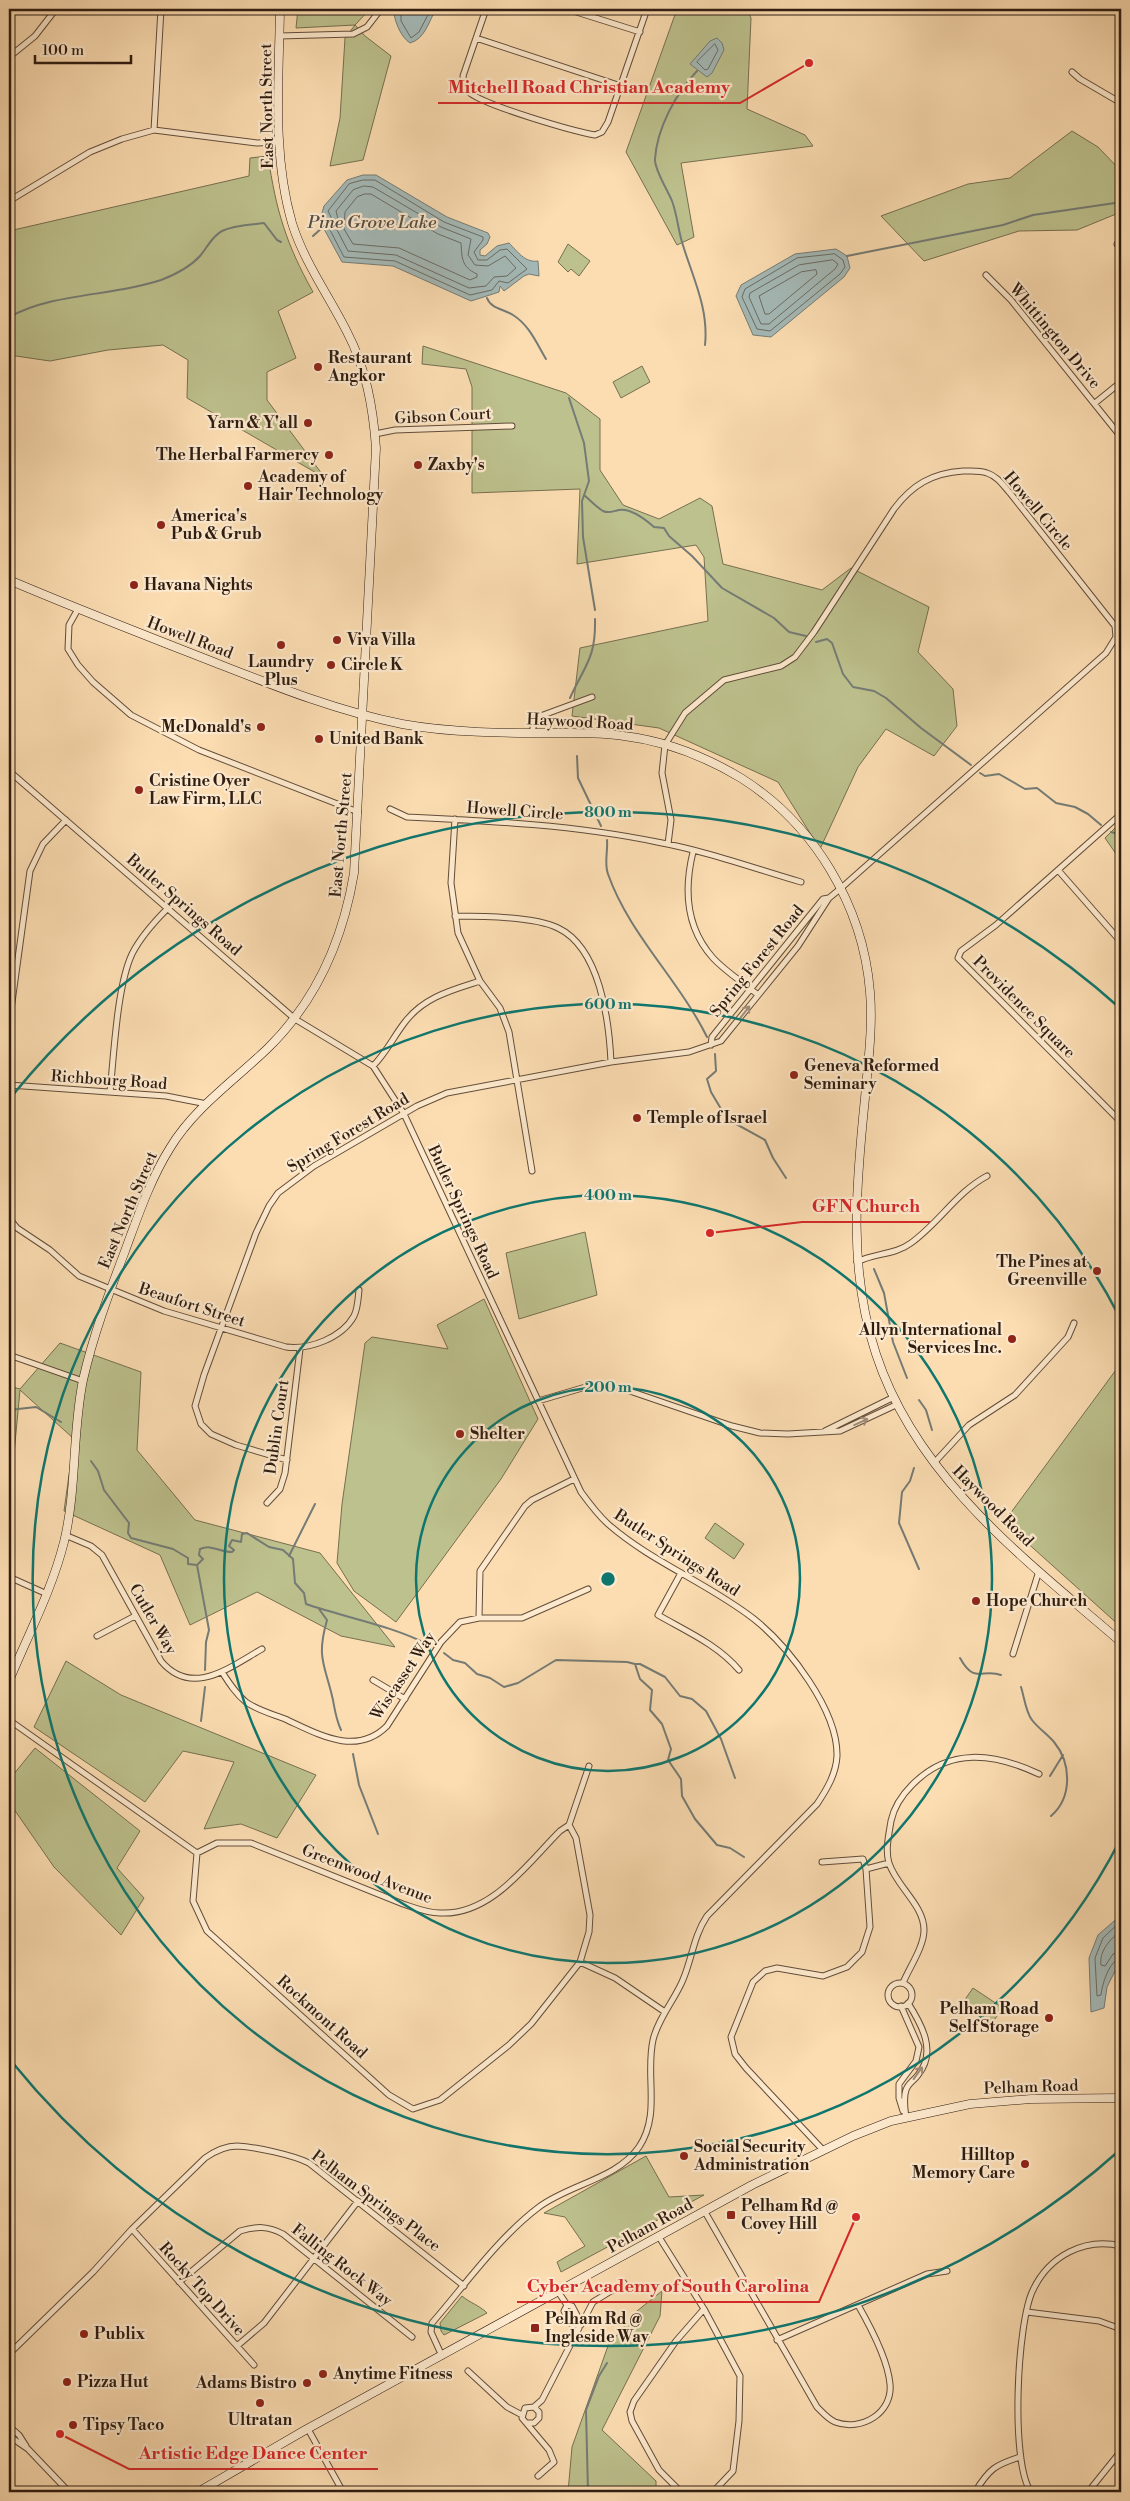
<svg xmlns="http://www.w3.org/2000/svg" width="1130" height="2501" font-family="'Libre Bodoni',serif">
	<rect width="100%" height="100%" fill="#fcddb2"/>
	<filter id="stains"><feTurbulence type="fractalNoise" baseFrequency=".004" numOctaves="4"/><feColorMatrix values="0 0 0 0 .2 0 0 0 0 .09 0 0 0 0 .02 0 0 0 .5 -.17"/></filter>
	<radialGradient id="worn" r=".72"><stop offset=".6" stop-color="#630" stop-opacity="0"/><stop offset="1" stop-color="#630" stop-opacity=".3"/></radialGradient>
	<!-- green -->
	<path fill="#bdc18d" stroke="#766f50" d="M298 9H370L355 25 365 36 391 56 363 160 330 166 340 118 345 38 355 25 296 28Z
		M677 9H747L751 18 747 109 805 135 813 146 681 163 694 237 677 245 626 152Z
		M1072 131 1098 147 1121 171V212L1077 230 1019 231 924 261 881 216 968 184 1010 178Z
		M268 156C276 210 286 244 313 292L278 311 296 358 267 372V400L325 478 187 398 188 360 163 345 108 350 50 361 9 355V231L249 176 250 158Z
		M568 244 590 261 579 276 571 269 568 272 558 262Z
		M423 346 566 393 600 419V470L623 505 659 519 700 498 712 506 723 564 822 590 851 568 929 607 918 652 953 689 957 726 934 756 886 729 858 767 820 849 778 782 659 728 572 716 580 648 708 621 704 557 696 545 577 564 580 489 472 493V387L466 369 422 364Z
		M642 366 650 382 621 398 613 382Z
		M1121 822V861L1105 838Z
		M585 1232 597 1295 519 1319 506 1253Z
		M484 1299 538 1419 501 1479 396 1622 354 1591 337 1563 342 1504 365 1343 372 1337 448 1349 437 1325Z
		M60 1343 141 1372 137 1450 195 1520 320 1553 395 1647 341 1636 257 1592 190 1625 160 1555 64 1511 74 1439 20 1390 12 1475 9 1476V1386L20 1389Z
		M1121 1363V1627L1004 1522Z
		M715 1523 744 1544 734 1559 705 1538Z
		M66 1661 121 1695 316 1775 277 1838 241 1824 204 1829 234 1762 183 1751 145 1802 34 1727Z
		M35 1748 140 1831 117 1868 144 1898 121 1935 54 1867 9 1802V1772L13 1775Z
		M973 1988 1000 2006 1001 2011 994 2020 989 2021 966 2002V1998Z
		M646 2156 669 2197 704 2195 561 2272 557 2262 585 2246 565 2217 544 2213Z
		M662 2291 660 2316 602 2430 656 2481V2492H568L572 2447 608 2346 637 2311Z
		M462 2296C470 2303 479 2305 487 2313L444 2335 441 2331 440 2323Z"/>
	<!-- water -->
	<path fill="#a4b9b7" stroke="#757b75" d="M397 9H436C429 21 425 39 410 43 401 37 396 24 394 14Z
		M717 38 722 43 724 50 712 73 707 77 690 64 710 41Z
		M363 175H376L447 217 488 233 490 237 487 244 480 250V255L485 256 497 246 509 243C518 252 525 263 538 261L539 276 529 274 524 276 504 291 500 286 499 292 471 301 393 266 342 262 323 227 327 219 322 213 324 206 347 180Z
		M836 249 847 256 850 268 844 277 771 337 753 335 736 296 741 285 795 254Z
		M1121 1915V1959L1107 1987 1104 2008 1091 2012 1089 1958 1098 1935Z"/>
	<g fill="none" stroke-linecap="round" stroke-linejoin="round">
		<!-- shore -->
		<path stroke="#6a6b64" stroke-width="1" d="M401 9V21L411 38 419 32 431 9
			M715 44 718 50 708 69 705 70 697 62Z
			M363 180H375L444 222 483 237V240L474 252 478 260H487L500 250 507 249 527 269 508 283 499 281 492 290 470 295 395 261 344 257 329 228 332 219 328 211 349 184Z
			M364 186 373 187 441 227 471 239 468 255 475 265 488 266 505 256 516 268 507 276 494 277 486 286 469 288 396 255 348 251 336 228 338 219 336 211 353 190Z
			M365 194H371L438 234 461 243C462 257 461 267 477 274V277L470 280 399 248 353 244 344 229 345 212 357 197Z
			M835 254 843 260 845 267 840 274 770 331 757 329 742 297 745 289 797 258Z
			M833 260 838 264 835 269 769 324H761L749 297 750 293 799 265Z
			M816 270 817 274 769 314H765L759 296 801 272Z
			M1121 1921 1103 1938 1095 1958 1097 1996 1101 1995C1102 1985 1109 1960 1121 1958
			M1121 1930C1111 1939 1099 1950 1101 1965L1105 1966 1113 1954 1121 1952"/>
		<!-- stream -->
		<path stroke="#757b75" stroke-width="2" d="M697 71C676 93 657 128 655 159 654 169 668 191 672 201 677 214 678 229 682 242 692 276 709 308 705 345
			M313 236 323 227
			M847 256 1003 225 1033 215 1115 203
			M487 298C491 309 504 309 513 315 529 325 536 342 546 359
			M9 317C56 292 110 297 161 280 174 275 190 267 200 256 207 248 212 236 222 231 235 225 251 225 264 223L277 240 281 242
			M569 398 584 443 589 481 582 501 583 537 595 610
			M584 495C590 500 596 507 603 511 609 514 613 511 619 510 631 508 646 520 654 527L664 528 669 536 692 556 722 588 774 618 789 632 806 636
			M816 642 827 639 832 643 843 674 853 687 874 691 886 698 921 728 971 765
			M570 698C585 665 596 658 595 619
			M577 756 578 778 601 826
			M980 773 985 776 999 774 1025 789 1037 788 1056 803 1075 807 1088 814 1101 825
			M1111 832 1121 835
			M607 840C608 852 604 863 608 874 629 934 679 980 707 1037
			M715 1054 716 1071 707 1079 711 1092 727 1119 765 1140 773 1158 786 1178
			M874 1269 884 1293 893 1342 907 1378
			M919 1400 926 1410 932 1430
			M9 1410 36 1407 61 1422
			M91 1461 98 1471 104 1490 129 1523 128 1533 131 1538 173 1549 188 1558V1564L197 1565 203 1559 199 1555 200 1549C212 1544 219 1552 232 1552L234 1550 229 1546 232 1540 241 1542 242 1534 247 1533 269 1547 283 1550 293 1559 295 1583 304 1593 306 1604C347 1618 390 1625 429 1645
			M914 1468 910 1481 902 1492 899 1523 919 1569
			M289 1556 315 1504
			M197 1565 209 1630 206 1642 205 1670
			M319 1609 327 1620C316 1659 325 1664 333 1700 335 1711 336 1719 341 1730
			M444 1653 453 1660 465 1663 477 1674 490 1678 504 1687 518 1683 556 1660 627 1662 635 1664 640 1679 652 1690 650 1710 662 1724 671 1749 668 1760 681 1779 682 1796 695 1819 717 1845 730 1848 744 1857
			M960 1658C975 1685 982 1668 1001 1675
			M635 1664H640L665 1677 680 1696 692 1699 706 1711 721 1739 735 1778
			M1021 1687C1024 1696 1026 1713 1032 1720 1038 1728 1047 1734 1054 1742 1072 1764 1072 1798 1051 1816
			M201 1721 205 1687
			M353 1754 359 1785 378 1834
			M1050 1776 1063 1755
			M588 2492 586 2410 599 2376 607 2363"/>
		<defs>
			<path id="street" d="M486 9 463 76C464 83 465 89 470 93 487 106 572 131 595 135L602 132 608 122 647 9
				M567 9 640 32
				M279 36 353 34 367 27 381 9
				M476 38 621 86
				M9 57 35 36 56 9
				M1072 72 1080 79 1121 103
				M154 130 161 9
				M9 201 90 152 122 139 154 130 257 143 279 142
				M1117 244 1121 245
				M986 275 1011 300 1121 437
				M1095 403 1121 382
				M375 434 395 430 512 426
				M78 609 69 625 68 649 78 665 93 682 131 715 199 750 358 812
				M532 733 535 718 592 697
				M9 771 295 1019 373 1066 404 1114 581 1492C589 1503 597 1514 608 1524 651 1562 708 1583 754 1619 788 1646 838 1710 837 1756 836 1774 827 1789 817 1804L707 1916C693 1937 692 1960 682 1982 673 2002 658 2019 653 2040 645 2076 661 2114 639 2147 617 2179 570 2184 539 2207 499 2237 465 2285 432 2323L431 2332 442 2356
				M390 809 407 817C491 821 575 825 657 842 706 851 753 868 801 882
				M1121 814 996 925 961 951 958 958 1121 1122
				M455 819 451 883 458 933 480 981 500 1008 509 1032 532 1171
				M668 844 671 820 662 773 665 745 685 713 724 680 781 666 795 657 814 632 894 509C912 485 932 473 963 471 971 471 979 470 987 473 997 476 1003 485 1010 493L1115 626 1116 637 1106 653 840 889 829 898 823 899 712 1037 711 1045
				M693 852C684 889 686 928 713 958 726 972 744 983 758 995
				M1058 870 1121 942
				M455 916C481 916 536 917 558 928 600 948 609 1020 611 1062
				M9 1024 30 871 43 844 66 820
				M373 1066C386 1053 394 1036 405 1022 424 997 452 990 480 981
				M9 1085 166 1096 207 1104
				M110 1092C114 1054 117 986 132 954 141 936 154 922 168 908
				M9 1218 17 1228 50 1250 79 1276 164 1311 286 1347C309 1350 342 1338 354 1316 358 1308 358 1299 359 1290
				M857 1262C874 1253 895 1255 911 1243 939 1223 957 1192 987 1176
				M9 1355 83 1381
				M538 1401 589 1386 618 1387 732 1426 760 1433 788 1434 840 1431 898 1404
				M825 1431 894 1397
				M287 1460 236 1445 211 1434 201 1424 195 1406 204 1375 256 1233 269 1206 278 1193 314 1166 417 1106 447 1093 611 1062 689 1052 721 1041 798 946 829 898
				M934 1463 969 1425 1015 1395 1068 1337 1074 1323
				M267 1503 280 1489 285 1473 300 1349
				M65 1535 91 1546 102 1555 161 1661C192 1698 230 1667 262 1649
				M681 1573 658 1615C686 1631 718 1645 739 1670
				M9 1577 47 1594
				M479 1618 480 1571 525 1506 532 1500 574 1479
				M97 1636 135 1616
				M1013 1654 1039 1571
				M222 1672C229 1683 236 1694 246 1702 257 1710 272 1714 285 1719 318 1734 356 1757 387 1726L441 1642 460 1622 479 1618H522L588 1589
				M373 1680 405 1699
				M9 1720 197 1853
				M569 1825 589 1766
				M197 1853 193 1901 207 1931 389 2095 413 2109 440 2100 509 2045 531 2024 580 1962 589 1932 590 1915 576 1838 569 1825
				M197 1853 217 1843H251L403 1904C415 1908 427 1913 440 1913 491 1916 527 1864 560 1831L569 1825
				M822 1862 863 1859 866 1869
				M580 1962 615 1978 665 2012
				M903 1983C909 1968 924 1947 924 1930 924 1905 896 1886 889 1863 885 1850 889 1834 891 1821 894 1807 902 1795 912 1785 949 1747 994 1753 1039 1774
				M888 1995a12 12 0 1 1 24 0a12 12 0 1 1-24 0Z
				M901 2006 919 2047 916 2061 899 2084V2098L903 2111
				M906 2118C905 2110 903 2098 906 2090 908 2083 914 2081 918 2075 937 2052 922 2025 908 2003
				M823 2150 746 2068 735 2054 731 2037 753 1982 765 1971 777 1968 823 1976 847 1967 862 1952 870 1927 866 1869 889 1863
				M705 2212 817 2407C823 2413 828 2419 835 2422 861 2432 893 2413 890 2384 888 2360 870 2326 858 2305
				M132 2229 254 2365
				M659 2237 704 2309 740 2376 739 2421 733 2471 713 2492
				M179 2282 240 2231C257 2226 268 2226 283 2234L412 2337
				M567 2305 564 2311 572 2325H578
				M1027 2312 1099 2321 1121 2329
				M581 2325 593 2302 624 2283
				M777 2340 927 2274 947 2271
				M237 2346 264 2323 358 2201
				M9 2354 93 2272 132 2229 205 2158C215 2151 225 2146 237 2146 256 2147 293 2155 309 2163L464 2286
				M468 2371 507 2407 522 2415
				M534 2407 542 2400 579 2328 578 2325 580 2321 572 2306 567 2305 559 2293
				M527 2423H534L539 2418V2412L534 2407 525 2408 522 2418 549 2450 554 2462 538 2476
				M9 2426 19 2435 26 2446
				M308 2429 343 2492
				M9 2436 28 2449 69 2492
				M681 2492 659 2470 632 2421 630 2412 634 2401 676 2341 704 2309
				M975 2492C989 2469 995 2465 1020 2457
				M1031 2492C1010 2463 1017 2322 1033 2290 1049 2256 1085 2237 1121 2246
				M1088 2492 1121 2451"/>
			<path id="secondary" d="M9 580C77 609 147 636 216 663 277 687 337 711 402 724 452 733 503 733 553 733 577 733 601 732 624 736 665 741 706 757 741 778 814 824 863 905 870 992 873 1027 868 1063 865 1098 856 1185 848 1270 876 1354 917 1479 1026 1560 1121 1642
				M9 1681C28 1635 52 1590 64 1542 77 1489 72 1433 83 1380 93 1336 109 1293 125 1251 138 1216 150 1180 170 1148 194 1108 235 1080 268 1048 317 1000 343 939 354 873L376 448C373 407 366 368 347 332 329 296 304 262 292 223 272 154 279 80 280 9
				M198 2492 307 2429 752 2185 853 2136 891 2121 970 2104 1031 2099 1121 2098"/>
		</defs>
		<!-- street casing -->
		<use href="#street" stroke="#624d3a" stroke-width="7"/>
		<!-- secondary casing -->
		<use href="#secondary" stroke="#2f1d12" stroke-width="9"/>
		<!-- street -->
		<use href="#street" stroke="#fde9cd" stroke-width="5"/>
		<!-- secondary -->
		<use href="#secondary" stroke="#fde9cd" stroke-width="8"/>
	</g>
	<!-- one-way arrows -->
	<defs><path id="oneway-shaft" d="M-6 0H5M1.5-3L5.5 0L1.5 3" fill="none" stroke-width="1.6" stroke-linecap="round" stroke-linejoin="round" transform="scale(1.25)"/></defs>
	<g stroke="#a08d79">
		<use href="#oneway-shaft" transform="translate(745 1012) rotate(-52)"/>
		<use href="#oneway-shaft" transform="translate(861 1422) rotate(-25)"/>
		<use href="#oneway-shaft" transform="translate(918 2073) rotate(-54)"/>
	</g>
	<!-- distance rings -->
	<g fill="none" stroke="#0f766e" stroke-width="2.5">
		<circle cx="608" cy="1579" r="192"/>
		<circle cx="608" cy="1579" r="384"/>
		<path d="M1120 1840A575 575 0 1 1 1120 1318"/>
		<path d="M1121 2149A767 767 0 0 1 12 2062M12 1096A767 767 0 0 1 1121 1009"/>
	</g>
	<!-- markers -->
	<g fill="#8f2418" stroke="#fde9cd" stroke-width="2">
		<circle cx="318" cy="367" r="5"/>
		<circle cx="308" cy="423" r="5"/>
		<circle cx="329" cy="455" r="5"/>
		<circle cx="418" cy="465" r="5"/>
		<circle cx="248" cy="486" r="5"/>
		<circle cx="161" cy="525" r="5"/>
		<circle cx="134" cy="585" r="5"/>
		<circle cx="337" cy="640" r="5"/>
		<circle cx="281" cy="645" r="5"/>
		<circle cx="331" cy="665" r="5"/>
		<circle cx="261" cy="727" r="5"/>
		<circle cx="319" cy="739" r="5"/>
		<circle cx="139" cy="790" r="5"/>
		<circle cx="794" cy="1075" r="5"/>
		<circle cx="637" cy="1118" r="5"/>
		<circle cx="1097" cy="1271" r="5"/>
		<circle cx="1012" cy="1339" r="5"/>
		<circle cx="460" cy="1434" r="5"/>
		<circle cx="976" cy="1601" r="5"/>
		<circle cx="1049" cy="2018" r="5"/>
		<circle cx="684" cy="2156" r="5"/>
		<circle cx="1025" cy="2164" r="5"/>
		<rect x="726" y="2210" width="10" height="10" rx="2.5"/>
		<rect x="530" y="2323" width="10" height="10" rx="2.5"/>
		<circle cx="84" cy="2334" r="5"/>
		<circle cx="323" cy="2374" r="5"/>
		<circle cx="67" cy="2382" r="5"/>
		<circle cx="307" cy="2383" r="5"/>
		<circle cx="260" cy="2403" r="5"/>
		<circle cx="73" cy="2425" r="5"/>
	</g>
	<g text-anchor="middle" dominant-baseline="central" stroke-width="4.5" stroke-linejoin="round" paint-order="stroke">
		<!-- street labels -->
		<g font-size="16" fill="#2f1d12" stroke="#fde9cd">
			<text transform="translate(267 106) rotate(-91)">East North Street</text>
			<text transform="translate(1055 336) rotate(50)">Whittington Drive</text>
			<text transform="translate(443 416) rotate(-3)">Gibson Court</text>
			<text transform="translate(1038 511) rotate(50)">Howell Circle</text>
			<text transform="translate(190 638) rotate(21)">Howell Road</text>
			<text transform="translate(580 722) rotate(3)">Haywood Road</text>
			<text transform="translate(515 811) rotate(4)">Howell Circle</text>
			<text transform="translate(341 835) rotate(-85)">East North Street</text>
			<text transform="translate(184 905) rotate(41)">Butler Springs Road</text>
			<text transform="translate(757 961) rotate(-51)">Spring Forest Road</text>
			<text transform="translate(1024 1007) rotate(45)">Providence Square</text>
			<text transform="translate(109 1080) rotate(4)">Richbourg Road</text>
			<text transform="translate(348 1133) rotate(-31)">Spring Forest Road</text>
			<text transform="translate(128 1210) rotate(-67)">East North Street</text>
			<text transform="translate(463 1212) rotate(65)">Butler Springs Road</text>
			<text transform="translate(192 1305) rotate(18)">Beaufort Street</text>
			<text transform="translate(277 1427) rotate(-82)">Dublin Court</text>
			<text transform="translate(993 1506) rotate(45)">Haywood Road</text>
			<text transform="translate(677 1553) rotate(33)">Butler Springs Road</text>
			<text transform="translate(153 1619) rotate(60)">Cutler Way</text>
			<text transform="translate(403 1676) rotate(-56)">Wiscasset Way</text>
			<text transform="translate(367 1874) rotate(21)">Greenwood Avenue</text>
			<text transform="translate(322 2017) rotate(42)">Rockmont Road</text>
			<text transform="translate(1031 2087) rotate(-2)">Pelham Road</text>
			<text transform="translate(376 2201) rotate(37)">Pelham Springs Place</text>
			<text transform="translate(650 2226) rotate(-29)">Pelham Road</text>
			<text transform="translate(342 2265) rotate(38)">Falling Rock Way</text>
			<text transform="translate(202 2289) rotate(48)">Rocky Top Drive</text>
		</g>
		<!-- poi labels -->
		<g font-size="16" font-weight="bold" fill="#2f1d12" stroke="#fde9cd" text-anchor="start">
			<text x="328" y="358">Restaurant<tspan x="328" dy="18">Angkor</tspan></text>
			<text x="298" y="423" text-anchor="end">Yarn &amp; Y'all</text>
			<text x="319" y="455" text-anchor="end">The Herbal Farmercy</text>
			<text x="428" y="465">Zaxby's</text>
			<text x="258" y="477">Academy of<tspan x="258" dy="18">Hair Technology</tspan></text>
			<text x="171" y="516">America's<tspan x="171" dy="18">Pub &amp; Grub</tspan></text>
			<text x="144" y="585">Havana Nights</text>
			<text x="347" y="640">Viva Villa</text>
			<text x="281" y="662" text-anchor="middle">Laundry<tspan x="281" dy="18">Plus</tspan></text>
			<text x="341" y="665">Circle K</text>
			<text x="251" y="727" text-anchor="end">McDonald's</text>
			<text x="329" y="739">United Bank</text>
			<text x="149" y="781">Cristine Oyer<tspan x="149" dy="18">Law Firm, LLC</tspan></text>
			<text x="804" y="1066">Geneva Reformed<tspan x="804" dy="18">Seminary</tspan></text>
			<text x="647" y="1118">Temple of Israel</text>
			<text x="1087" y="1262" text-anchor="end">The Pines at<tspan x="1087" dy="18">Greenville</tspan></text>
			<text x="1002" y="1330" text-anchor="end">Allyn International<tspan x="1002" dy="18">Services Inc.</tspan></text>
			<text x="470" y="1434">Shelter</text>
			<text x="986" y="1601">Hope Church</text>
			<text x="1039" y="2009" text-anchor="end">Pelham Road<tspan x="1039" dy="18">Self Storage</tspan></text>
			<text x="694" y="2147">Social Security<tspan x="694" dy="18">Administration</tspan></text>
			<text x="1015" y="2155" text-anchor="end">Hilltop<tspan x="1015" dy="18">Memory Care</tspan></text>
			<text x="741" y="2206">Pelham Rd @<tspan x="741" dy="18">Covey Hill</tspan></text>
			<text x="545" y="2319">Pelham Rd @<tspan x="545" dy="18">Ingleside Way</tspan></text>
			<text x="94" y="2334">Publix</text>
			<text x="333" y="2374">Anytime Fitness</text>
			<text x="77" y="2382">Pizza Hut</text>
			<text x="297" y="2383" text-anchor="end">Adams Bistro</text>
			<text x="260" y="2420" text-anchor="middle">Ultratan</text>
			<text x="83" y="2425">Tipsy Taco</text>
		</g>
		<!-- water labels -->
		<g font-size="18" font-style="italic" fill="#524c44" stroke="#fde9cd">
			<text x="372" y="222">Pine Grove Lake</text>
		</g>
	</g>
	<circle cx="608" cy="1579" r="8" fill="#0f766e" stroke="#fde9cd" stroke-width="2.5"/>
	<g font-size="15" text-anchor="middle" font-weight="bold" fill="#0f766e" stroke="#fde9cd" stroke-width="4.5" stroke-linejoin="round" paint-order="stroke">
		<text x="608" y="817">800 m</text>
		<text x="608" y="1009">600 m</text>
		<text x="608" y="1200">400 m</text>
		<text x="608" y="1392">200 m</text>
	</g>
	<!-- callouts -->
	<path fill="none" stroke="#d62828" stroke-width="2" d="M809 63L740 103H438M710 1233L802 1222H930M856 2217L819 2302H517M60 2434L129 2469H378"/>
	<g fill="#d62828" stroke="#fde9cd" stroke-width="2">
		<circle cx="809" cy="63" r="5"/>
		<circle cx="710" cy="1233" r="5"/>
		<circle cx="856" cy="2217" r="5"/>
		<circle cx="60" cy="2434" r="5"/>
	</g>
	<g font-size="18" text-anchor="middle" font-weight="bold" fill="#d62828" stroke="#fde9cd" stroke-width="4.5" stroke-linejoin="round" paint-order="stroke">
		<text x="589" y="93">Mitchell Road Christian Academy</text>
		<text x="866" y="1212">GFN Church</text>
		<text x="668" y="2292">Cyber Academy of South Carolina</text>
		<text x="253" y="2459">Artistic Edge Dance Center</text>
	</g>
	<!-- margin -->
	<rect width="1130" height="2501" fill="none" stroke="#fcddb2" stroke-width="30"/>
	<rect x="10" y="10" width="1110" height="2481" fill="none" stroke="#2f1d12" stroke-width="2.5"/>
	<rect x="15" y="15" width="1100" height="2471" fill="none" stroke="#2f1d12"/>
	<!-- scale -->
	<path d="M35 55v8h96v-8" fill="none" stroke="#2f1d12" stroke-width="2.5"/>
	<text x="42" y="55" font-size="15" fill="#2f1d12" stroke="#fde9cd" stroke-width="4" paint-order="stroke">100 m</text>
	<rect width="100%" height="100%" filter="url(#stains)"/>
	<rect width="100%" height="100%" fill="url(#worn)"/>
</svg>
